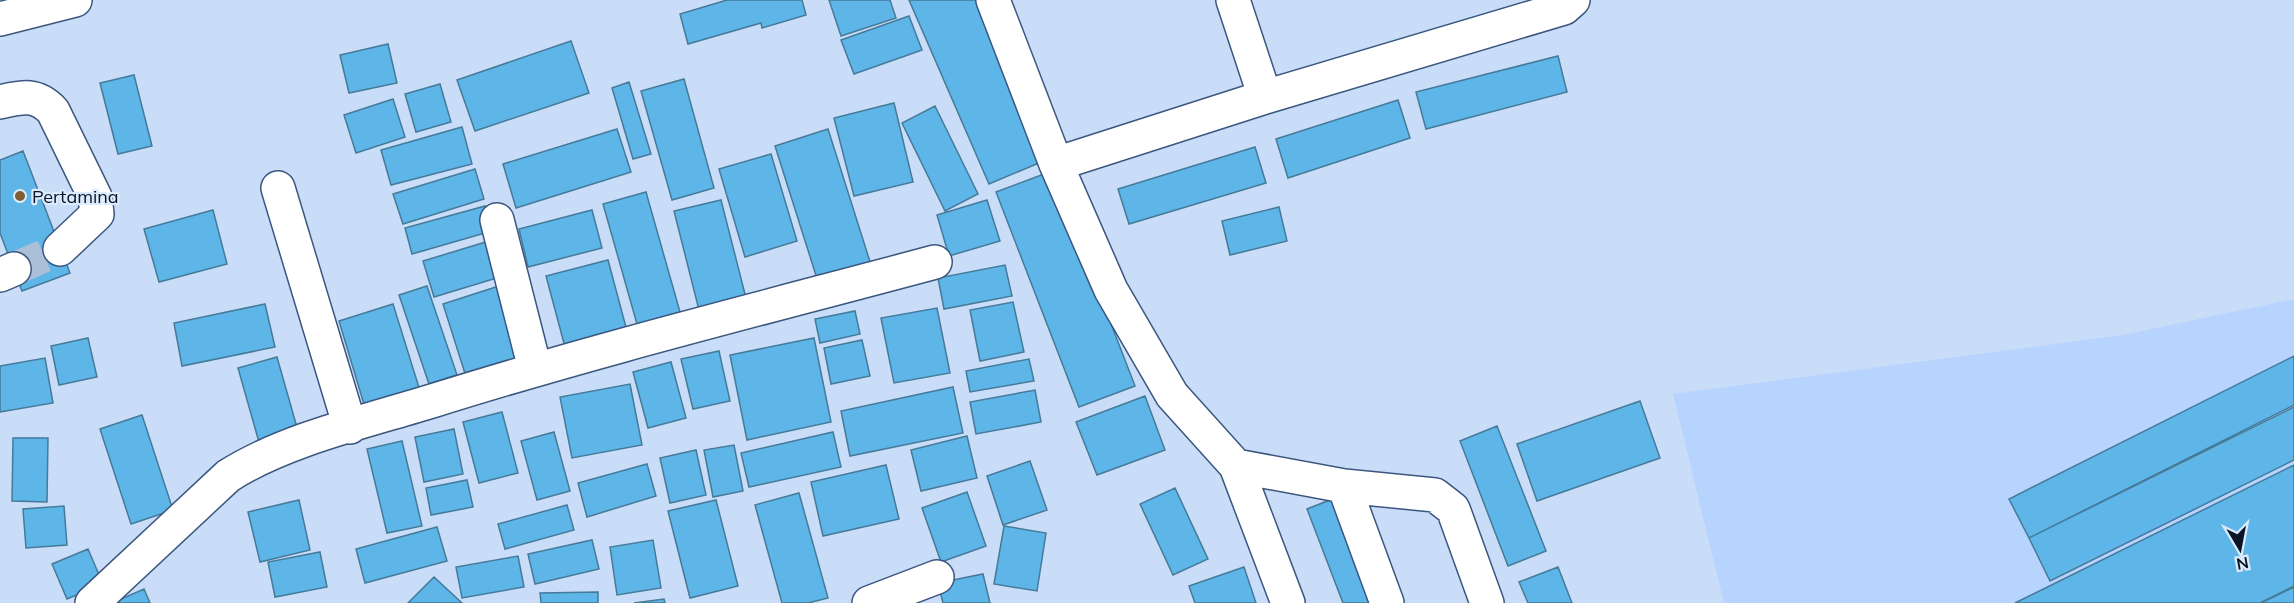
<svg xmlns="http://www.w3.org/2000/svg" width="2294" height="603" font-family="Mulish,sans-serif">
	<rect width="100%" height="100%" fill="#c9ddf9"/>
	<!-- built -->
	<path fill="#b6d4fe" d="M2294 299V603H1724L1673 394 2123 335Z"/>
	<!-- building -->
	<path fill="#5db5e8" stroke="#467a99" stroke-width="1.5" d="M727 0H802L806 15 762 28 761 23 688 44 680 14Z
		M829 0H890L896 18 841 36Z
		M909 0H976L1046 160 989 184Z
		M909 16 922 50 854 74 841 40Z
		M571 41 589 93 475 131 457 80Z
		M388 44 397 83 349 93 340 55Z
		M1558 56 1567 92 1426 129 1416 92Z
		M134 75 152 146 118 154 100 83Z
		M684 79 714 188 672 200 641 91Z
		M629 82 651 154 633 159 612 88Z
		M440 84 451 122 416 132 405 94Z
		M393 99 405 137 356 153 344 115Z
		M1398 100 1410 138 1288 178 1276 139Z
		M894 103 913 182 854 196 834 118Z
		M935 106 978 194 945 211 902 123Z
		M462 127 472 164 391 185 381 150Z
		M617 129 631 172 516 208 503 164Z
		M828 129 872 268 819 285 775 146Z
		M1255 147 1266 183 1129 224 1118 189Z
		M23 151 70 273 22 291 0 233V160Z
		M771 154 797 241 745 257 719 169Z
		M475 169 484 199 403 224 393 194Z
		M1052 171 1135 386 1079 407 996 192Z
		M646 192 680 312 637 324 603 204Z
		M721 200 747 302 700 314 674 211Z
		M987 200 1000 241 949 256 937 215Z
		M485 206 492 231 412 254 405 228Z
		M1279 207 1287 241 1230 255 1222 221Z
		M213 210 227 264 159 282 144 229Z
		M592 210 602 248 528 267 519 229Z
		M489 241 500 277 434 297 423 261Z
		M608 260 627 331 565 347 546 276Z
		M1005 265 1012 296 944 309 938 278Z
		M502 285 528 368 469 386 443 304Z
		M427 286 457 375 429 384 399 295Z
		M1013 302 1024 352 980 361 970 310Z
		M265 304 275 347 182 366 174 323Z
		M393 304 421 394 366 411 339 321Z
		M937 308 950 373 894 383 881 318Z
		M855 311 860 334 820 343 815 319Z
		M88 338 97 377 59 385 51 346Z
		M814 338 831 422 747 440 730 355Z
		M862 340 870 376 831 384 824 348Z
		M719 351 730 401 693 409 681 359Z
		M2294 356V405L2029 538 2009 499Z
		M277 357 298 431 259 442 238 368Z
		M45 358 53 403 0 412V366Z
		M1029 359 1034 381 970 392 966 371Z
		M671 362 686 418 648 428 633 372Z
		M630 384 642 445 572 458 560 397Z
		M953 387 963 433 850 456 841 411Z
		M1035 390 1041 422 976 434 970 402Z
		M1145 396 1165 450 1097 475 1076 422Z
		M1640 401 1660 458 1537 501 1517 444Z
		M2294 407V460L2050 581 2029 538Z
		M502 412 518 473 479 483 463 422Z
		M142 415 173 510 131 524 100 429Z
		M1497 426 1546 551 1508 566 1460 441Z
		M454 429 463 474 424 482 415 437Z
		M554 432 570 491 537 500 521 441Z
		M833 432 841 467 749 487 741 453Z
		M967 436 977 478 921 491 911 450Z
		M13 438H48L47 502 12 501Z
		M402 441 422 526 387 533 367 449Z
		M734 445 743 491 713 497 704 450Z
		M696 450 706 495 670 503 660 458Z
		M1030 461 1047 510 1003 525 987 476Z
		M647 464 656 496 587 517 578 483Z
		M886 465 899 519 823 536 811 482Z
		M2294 465V586L2260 603H2015Z
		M467 480 473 507 431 515 426 488Z
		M1175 488 1208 559 1173 575 1140 504Z
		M967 492 986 546 941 562 922 508Z
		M799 493 828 598 808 603H782L755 505Z
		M1340 496 1381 603H1343L1307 509Z
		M299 500 310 550 260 562 248 512Z
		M716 500 738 586 690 598 668 511Z
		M567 505 574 530 505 549 498 524Z
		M64 506 67 545 26 548 23 509Z
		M1004 526 1046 533 1037 591 994 584Z
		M437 527 447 561 365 583 356 549Z
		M592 540 599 569 535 584 528 554Z
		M653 540 661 588 617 595 610 547Z
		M88 549 103 584 67 599 52 564Z
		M320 552 327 587 275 597 268 562Z
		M518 556 524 587 462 598 456 567Z
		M1244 567 1256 603H1195L1189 586Z
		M1558 567 1572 603H1528L1519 582Z
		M983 574 990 603H943L938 583Z
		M434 577 462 603H408Z
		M2294 587V603H2261Z
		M144 589 150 603H112Z
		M598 592V603H541L540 593Z
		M664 599 665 603H634Z"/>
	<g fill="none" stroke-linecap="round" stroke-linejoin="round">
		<!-- minor-tunnel -->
		<path stroke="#acbfd9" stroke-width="33" stroke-dasharray="33 16" stroke-linecap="butt" d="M14 269 60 249"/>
		<defs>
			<path id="minor" d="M993 0 1056 164 1111 290 1172 395 1236 466 1288 603
				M1233 0 1265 97
				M0 19 75 0
				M0 102C22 97 36 93 53 111L95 197 97 214 60 249
				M1056 164 1265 97 1564 8 1573 0
				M278 188 350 427
				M497 220 535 369
				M0 275 14 269
				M1236 466 1344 486 1435 495 1453 509 1487 603
				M1344 486 1387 603
				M92 603 228 476C284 440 367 421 432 401 598 349 767 307 935 262
				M869 603 937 577"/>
		</defs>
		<!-- minor casing -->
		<use href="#minor" stroke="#3b577f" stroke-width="36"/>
		<!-- minor -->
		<use href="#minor" stroke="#fff" stroke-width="33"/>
	</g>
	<!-- markers -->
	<circle fill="#7d5f33" stroke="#dceafd" stroke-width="2" cx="20" cy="196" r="6"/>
	<g text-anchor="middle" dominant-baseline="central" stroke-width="4.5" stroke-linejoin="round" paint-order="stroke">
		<!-- poi labels -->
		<g font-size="18" fill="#091424" stroke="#dceafd" text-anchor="start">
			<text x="32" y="196">Pertamina</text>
		</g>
	</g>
	<!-- north arrow -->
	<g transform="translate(2240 549) rotate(170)" stroke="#dceafd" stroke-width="4.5" paint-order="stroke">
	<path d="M0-4.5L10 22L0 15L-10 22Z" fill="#091424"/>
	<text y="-9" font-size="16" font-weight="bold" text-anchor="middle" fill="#091424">N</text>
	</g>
</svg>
